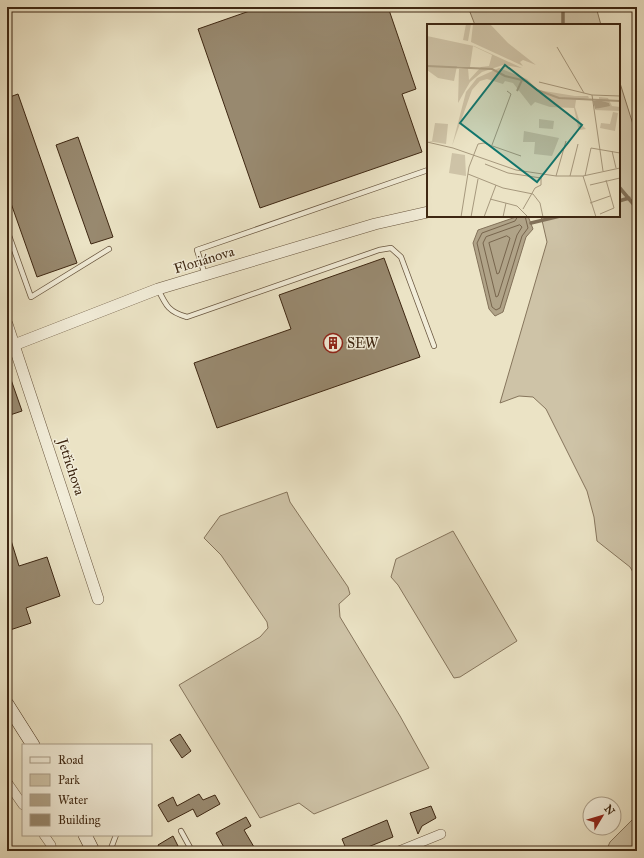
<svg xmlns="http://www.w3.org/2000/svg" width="644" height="858" font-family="'IM FELL Great Primer',serif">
	<rect width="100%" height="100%" fill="#ebe3c5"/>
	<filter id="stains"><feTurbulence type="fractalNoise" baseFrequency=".005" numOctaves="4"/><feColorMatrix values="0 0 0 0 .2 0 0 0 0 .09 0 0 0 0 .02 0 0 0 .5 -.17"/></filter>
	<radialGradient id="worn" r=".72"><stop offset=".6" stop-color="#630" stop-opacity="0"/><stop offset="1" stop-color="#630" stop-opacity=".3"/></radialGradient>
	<!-- green -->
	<path fill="#cec3a7" stroke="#86755c" d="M468 7H596L601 25H475Z
		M619 80 637 137V579L630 567 597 541 594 517 587 491 546 409 533 397 519 396 500 403 547 242 541 216H619Z
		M287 492 290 502 348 587 350 594 339 604 340 617 400 716 429 768 314 814 299 803 260 818 179 685 260 637 268 628 267 622 221 555 204 538 220 516Z
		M453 531 517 641 460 677 454 678 398 585 391 577 396 559Z
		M637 815V851H606L610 842Z"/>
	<!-- water -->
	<path fill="#b0a388" stroke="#827159" d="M519 216H528L533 229 526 237 503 312 495 316 489 309 473 243 478 230Z"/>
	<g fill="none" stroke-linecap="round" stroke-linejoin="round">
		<!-- shore -->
		<path stroke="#77654d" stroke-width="1" d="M518 216 515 221 482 233 477 243 492 307 496 310 500 308 522 236 528 228 525 216
			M520 225 522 227 517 235 498 296 496 297 483 243 486 237Z
			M507 236 510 238 499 273 497 274 489 243Z"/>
		<!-- stream -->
		<path stroke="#827159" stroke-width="3.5" d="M563 7V25
			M619 187 635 206 637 211
			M619 201 629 198
			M531 223 560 216"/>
	</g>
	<!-- building -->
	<path fill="#98896f" stroke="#3e2712" d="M261 7H388L416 89 402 94 422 152 260 208 198 29Z
		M18 94 77 263 37 277 7 192V98Z
		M78 137 113 237 91 244 56 145Z
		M384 258 420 357 217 428 194 363 291 329 279 295Z
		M8 371 22 411 7 416V372Z
		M7 534H9L19 566 47 557 60 596 26 608 31 623 7 631Z
		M180 734 191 751 182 758 170 740Z
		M199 794 203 800 215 795 220 804 197 817 193 809 168 822 158 805 173 797 177 806Z
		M431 806 436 818 422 826 418 834 410 813Z
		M246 817 251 826 244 830 254 847 247 851H226L216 833Z
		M387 820 393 837 358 851H347L342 839Z
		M173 836 179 848 174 851H161L158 845Z"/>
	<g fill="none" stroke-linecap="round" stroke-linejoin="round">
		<defs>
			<path id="service" d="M7 230 31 297 109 249
				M205 275 197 250 428 170
				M158 289C166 306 169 312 187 317L379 250 391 248 401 257 434 346
				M181 831 192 851
				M110 851 116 835"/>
			<path id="minor" d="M7 782 23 805
				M44 835 51 845 52 851
				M399 851 441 834"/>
			<path id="tertiary" d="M7 324 98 599
				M14 345 158 289 375 224 428 212"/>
			<path id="secondary" d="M7 704 33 745
				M85 835 93 851"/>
		</defs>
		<!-- service casing -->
		<use href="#service" stroke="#69563f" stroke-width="6"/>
		<!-- minor casing -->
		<use href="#minor" stroke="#69563f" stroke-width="10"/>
		<!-- tertiary casing -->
		<use href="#tertiary" stroke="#69563f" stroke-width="12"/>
		<!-- secondary casing -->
		<use href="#secondary" stroke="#3e2712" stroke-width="14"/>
		<!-- service -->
		<use href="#service" stroke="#f2edd9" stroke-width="4.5"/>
		<!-- minor -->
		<use href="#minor" stroke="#f2edd9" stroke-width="9"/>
		<!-- tertiary -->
		<use href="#tertiary" stroke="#f2edd9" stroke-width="11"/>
		<!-- secondary -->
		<use href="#secondary" stroke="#f2edd9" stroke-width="13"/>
		<defs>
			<path id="rail" d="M634 7 637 10"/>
		</defs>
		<!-- rail casing -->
		<use href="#rail" stroke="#3e2712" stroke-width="4.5"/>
		<!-- rail -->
		<use href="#rail" stroke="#f2edd9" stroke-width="3" stroke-dasharray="9" stroke-linecap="butt"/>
	</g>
	<!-- icons -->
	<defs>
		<symbol id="building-ring" viewBox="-11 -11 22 22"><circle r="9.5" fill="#f2edd9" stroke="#8f2418" stroke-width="1.5"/><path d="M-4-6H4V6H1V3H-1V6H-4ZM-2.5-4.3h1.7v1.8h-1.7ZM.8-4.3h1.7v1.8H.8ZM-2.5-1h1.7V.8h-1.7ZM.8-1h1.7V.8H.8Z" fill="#8f2418"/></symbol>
	</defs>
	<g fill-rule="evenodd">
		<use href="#building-ring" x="322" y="332" width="22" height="22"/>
	</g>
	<g text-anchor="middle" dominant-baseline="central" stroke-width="3" stroke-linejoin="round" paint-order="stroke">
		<!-- street labels -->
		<g font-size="14" fill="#3e2712" stroke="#f2edd9">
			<text transform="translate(204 260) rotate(-17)">Floriánova</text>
			<text transform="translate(71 467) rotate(72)">Jetřichova</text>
		</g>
		<!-- poi labels -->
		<g font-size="14" fill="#3e2712" stroke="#f2edd9" text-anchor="start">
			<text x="347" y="343">SEW</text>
		</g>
	</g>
	<!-- overview -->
	<g transform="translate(427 24)">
		<rect width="193" height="193" fill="#ebe3c5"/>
		<path d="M39 0H44L41 17 36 16ZM46 0H63L81 19 109 41 96 36 93 38 96 42 44 18ZM0 12 47 22 95 44 76 41 55 48 43 58 31 79 32 45 41 44 42 56 54 43 62 42 65 31 46 22 43 43 30 42 27 57 11 54 0 46ZM72 44 100 55 111 66 148 72H161L162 74 149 76 148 83 153 99 159 105 153 106 151 103 147 84 123 83 108 78 104 82 86 59 78 57 76 60 60 55 53 57 45 66 25 122 39 68 50 54ZM172 73 181 74 185 82 193 83V87L167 86 182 79H172ZM186 88 191 89 188 107 173 104 174 99 183 100ZM112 95 127 97 126 105 112 104ZM8 99 21 100 19 120 0 117H5ZM97 107 132 114 125 132 107 130 108 118H96ZM25 129 38 131 39 152 22 149Z" fill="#cec3a7"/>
		<path d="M171 76 182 79 183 82 168 85 166 77Z" fill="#b0a388"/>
		<path fill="none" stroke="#b0a388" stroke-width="2" d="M0 42 65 45 78 52 99 57 110 66 132 74 193 77M90 67 95 56"/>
		<path fill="none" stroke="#a6987d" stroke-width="1" d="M130 23 157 69M112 58 165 71 193 72M165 71 176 147M0 118 26 124 89 146 129 152H156L193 144M65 121 84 70 80 67M185 127 189 144M58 140 81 149 114 154V161L108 164 96 185M41 150 76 164 106 170 113 179 116 193M129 152 139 117M143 152 151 120M156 152 169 193M158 152 164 124 193 129M163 161 193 154M63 175 90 182 101 193M163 179 183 172M173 190 187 184 179 156M34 193 42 143 51 120 57 119 94 132M44 193 51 155M57 193 69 161M76 193 79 179"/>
		<path fill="#0f766e" fill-opacity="0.15" stroke="#0f766e" stroke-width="2" d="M78 41 155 101 110 158 33 99Z"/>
		<rect width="193" height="193" fill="none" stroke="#3e2712" stroke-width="2"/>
	</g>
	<!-- margin -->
	<rect width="644" height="858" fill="none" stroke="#ebe3c5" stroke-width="24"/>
	<rect x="8" y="8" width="628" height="842" fill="none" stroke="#3e2712" stroke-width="2"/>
	<rect x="12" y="12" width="620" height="834" fill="none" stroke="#3e2712"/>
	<!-- legend -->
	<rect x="22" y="744" width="130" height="92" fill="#f2edd9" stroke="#aa9e89"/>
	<rect x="30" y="757" width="20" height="6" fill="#f2edd9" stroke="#aa9e89"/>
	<text x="58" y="764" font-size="12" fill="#3e2712">Road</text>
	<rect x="30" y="774" width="20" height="12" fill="#cec3a7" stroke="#aa9e89"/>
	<text x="58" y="784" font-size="12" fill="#3e2712">Park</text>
	<rect x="30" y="794" width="20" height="12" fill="#b0a388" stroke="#aa9e89"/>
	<text x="58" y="804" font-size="12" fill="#3e2712">Water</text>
	<rect x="30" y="814" width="20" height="12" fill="#98896f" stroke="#aa9e89"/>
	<text x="58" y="824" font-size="12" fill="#3e2712">Building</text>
	<!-- north arrow -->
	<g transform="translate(602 816) rotate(52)"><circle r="19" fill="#f2edd9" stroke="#aa9e89"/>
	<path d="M0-3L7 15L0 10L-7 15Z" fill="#8f2418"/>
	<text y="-6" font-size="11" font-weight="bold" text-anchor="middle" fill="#3e2712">N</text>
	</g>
	<rect width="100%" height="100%" filter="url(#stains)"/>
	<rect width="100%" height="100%" fill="url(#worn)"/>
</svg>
